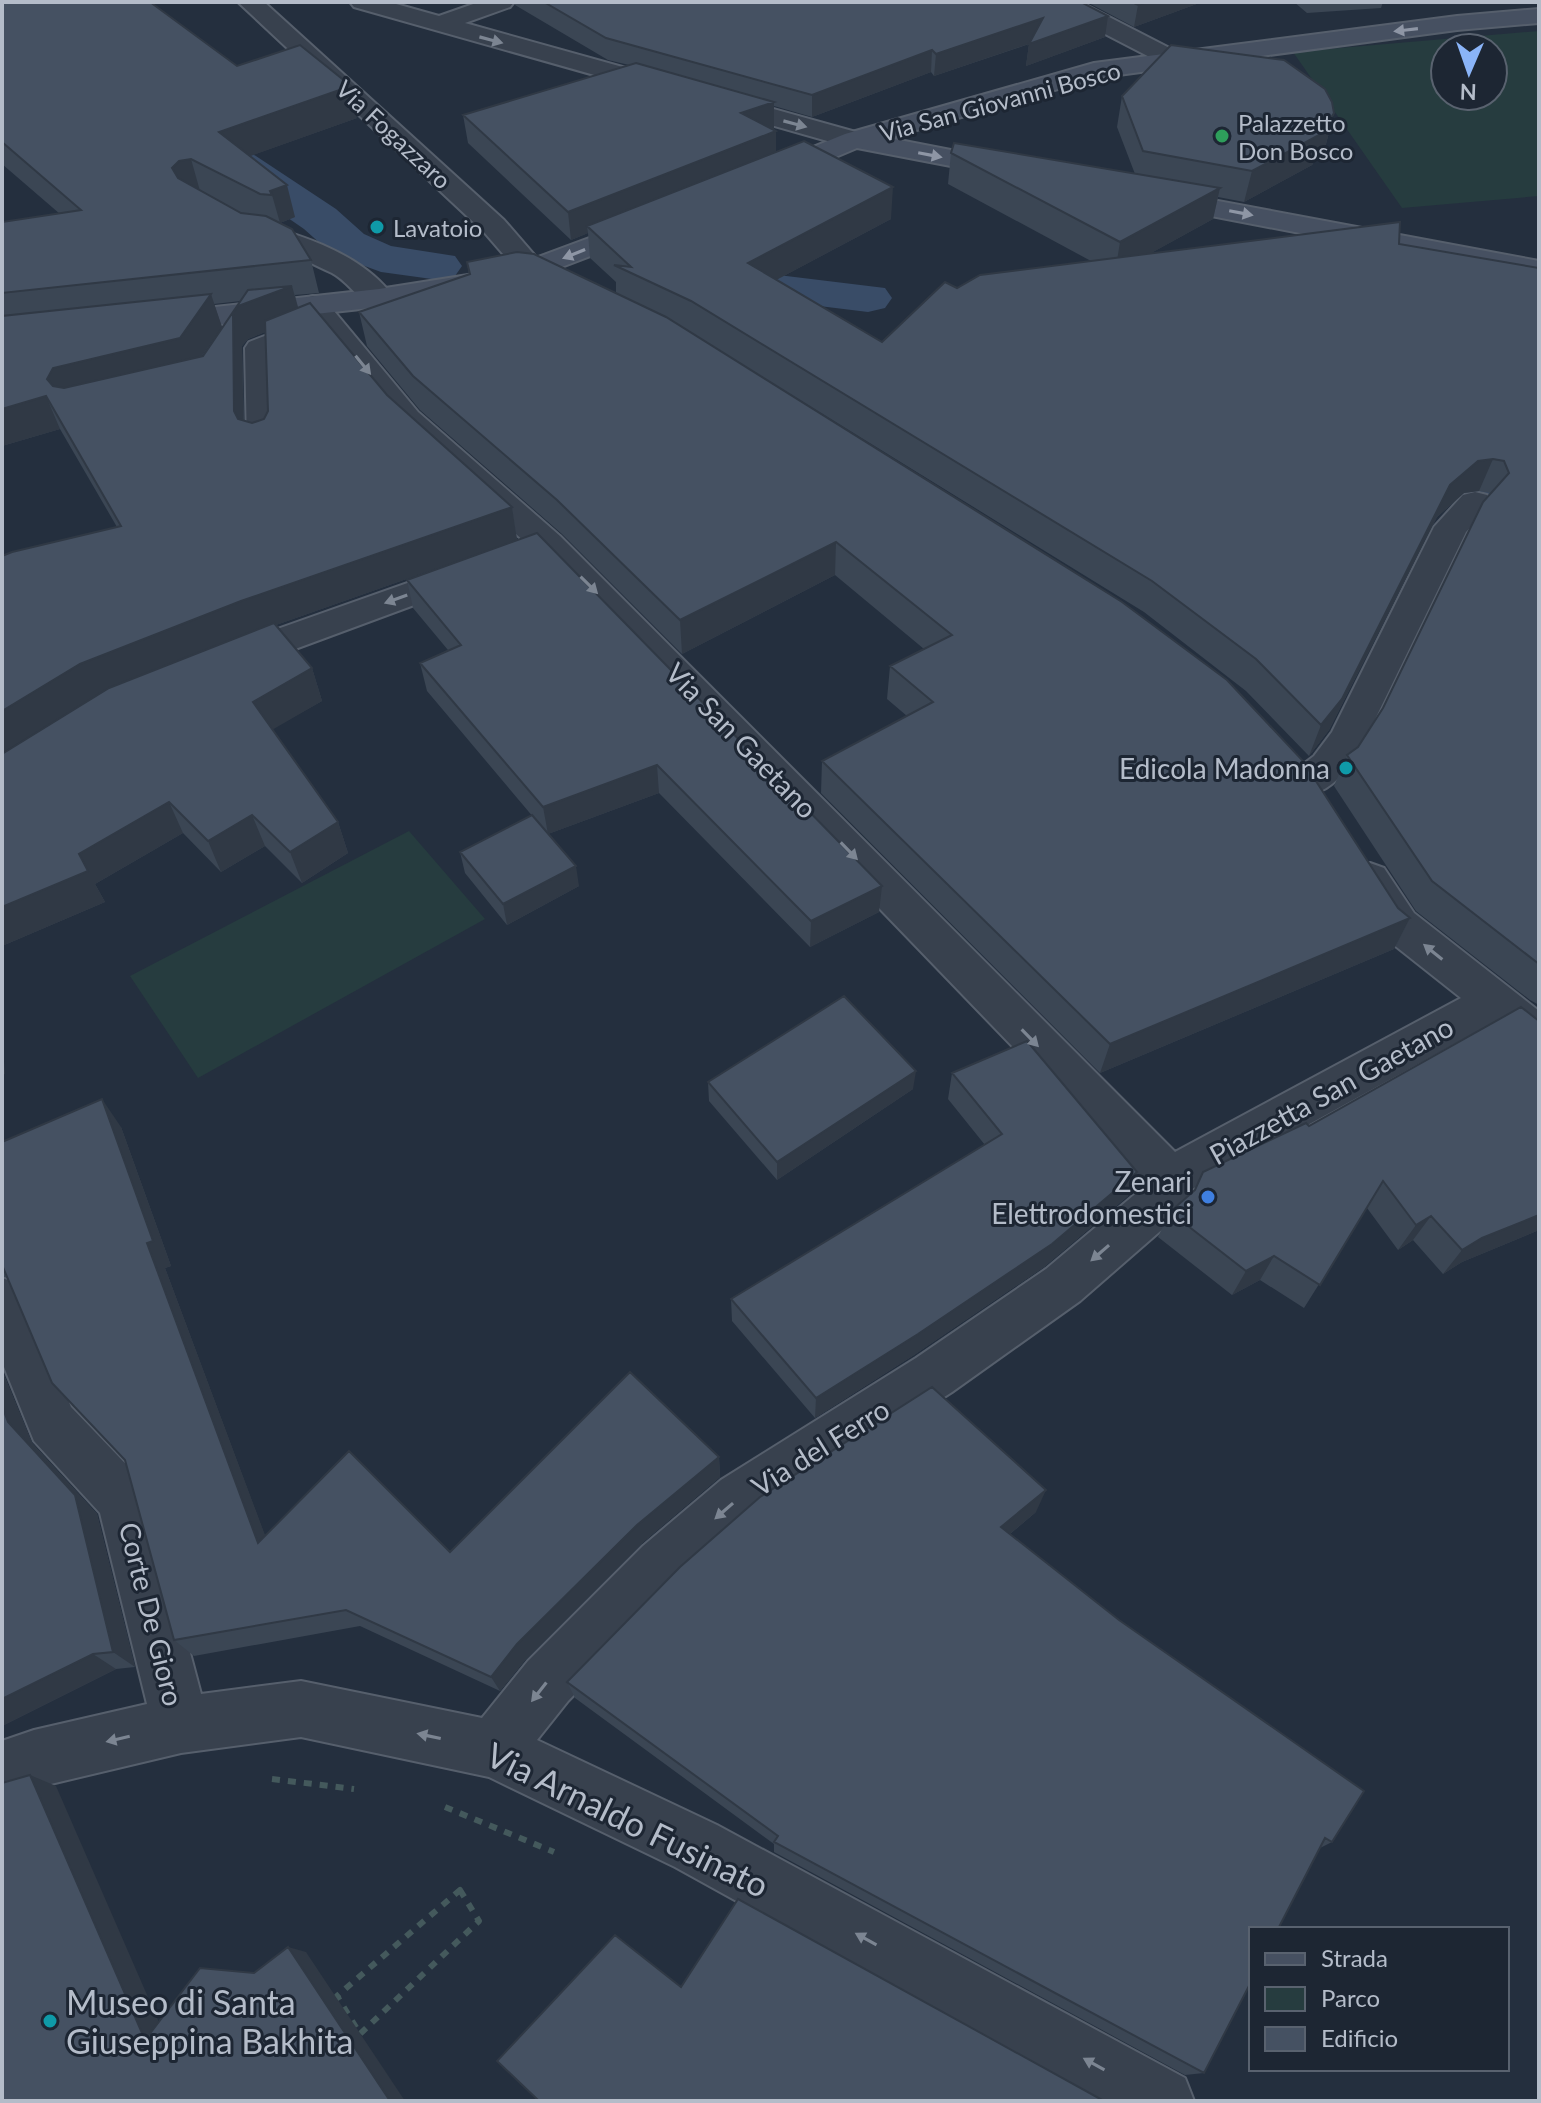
<svg xmlns="http://www.w3.org/2000/svg" width="1541" height="2103" font-family="Lato,sans-serif">
	<rect width="100%" height="100%" fill="#242f3e"/>
	<!-- green -->
	<path fill="#263c3f" fill-rule="evenodd" d="M1539 31V196L1402 208 1293 52ZM1445 48H1493V96H1445Z
		M409 831 485 919 198 1078 130 976Z"/>
	<g fill="none" stroke-linecap="round" stroke-linejoin="round">
		<!-- canal -->
		<path fill="#394c67" fill-rule="evenodd" d="M212 133 227 137 336 209 364 234 391 246 455 256 462 266 455 276 439 280 381 272 332 254 304 229 197 155 191 146 197 137Z
			M770 274 885 288 892 298 885 308 868 312 753 298 747 288 753 278Z
			M1389 444 1539 493V528L1371 471 1363 460 1371 449Z"/>
		<defs>
			<path id="lane" d="M312 318 321 320 325 326 321 332 271 352 275 444 271 450 261 453 251 450 247 444 245 348 249 342Z"/>
			<path id="street" d="M238 2H264L504 220 543 265 575 280 580 286 575 292 565 295 555 292 523 277 484 232Z
				M350 2H389L439 16 479 2H514L510 7 465 23 863 134 867 140 863 146H845L354 7Z
				M1049 2H1080L1183 55 1187 60 1183 65H1165L1053 7Z
				M249 221C298 234 363 253 394 298L389 304C362 311 353 284 332 273 314 265 297 256 280 248 264 242 246 247 235 230L239 224Z
				M313 296 324 299 418 412 560 536 1175 1152 1461 998 1384 937 1350 879 1356 868 1370 863 1384 868 1414 913 1539 1011V1054L1524 1049 1492 1023 1192 1189 1181 1213 1080 1301 952 1392 759 1516 681 1584 568 1701 537 1740 717 1825 1185 2078 1194 2101H1098L675 1867 489 1777 301 1737 181 1753 34 1788 2 1799V1741L34 1730 147 1704 100 1513 34 1441 2 1362V1278L19 1284 71 1407 142 1481 149 1499 201 1694 301 1681 482 1718 528 1661 643 1546 721 1480 916 1358 1046 1269 1146 1185 536 552 396 426 298 305 302 299Z
				M1475 492 1487 495 1492 503 1466 532 1361 748C1345 772 1326 802 1293 792L1288 782 1293 772 1314 756 1332 732 1434 527 1463 495Z
				M467 562 479 565 484 573 479 581 244 668 231 672 218 668 213 659 218 650Z"/>
			<path id="secondary" d="M1539 9V23L1457 30 1096 78 889 138 1018 163 1022 169 1018 175 1008 177 857 148 779 181 769 183 759 181 755 175 759 169 845 134 1094 63 1457 16Z
				M1159 190 1539 261V279L1149 204 1145 198 1149 192Z
				M643 218 653 220 657 226 653 232 512 286 379 307 160 331 149 328 145 322 149 316 160 313 379 289 506 269Z"/>
		</defs>
		<!-- lane casing -->
		<use href="#lane" stroke="#565f6c" stroke-width="4"/>
		<!-- street casing -->
		<use href="#street" stroke="#565f6c" stroke-width="4"/>
		<!-- secondary casing -->
		<use href="#secondary" stroke="#565f6c" stroke-width="4"/>
		<!-- path -->
		<path stroke="#44595c" stroke-width="6" stroke-dasharray="8 8" stroke-linecap="butt" d="M272 1779 354 1789
			M445 1807 554 1852
			M460 1890 479 1921 360 2034 337 1996Z"/>
		<!-- lane -->
		<use href="#lane" fill="#38414e" fill-rule="evenodd"/>
		<!-- street -->
		<use href="#street" fill="#38414e" fill-rule="evenodd"/>
		<!-- secondary -->
		<use href="#secondary" fill="#465061" fill-rule="evenodd"/>
	</g>
	<!-- wall -->
	<path fill="#3b4654" fill-rule="evenodd" d="M2 2 237 66 357 118 250 156 295 217 280 223 311 260 319 293 295 295 298 308 387 395 512 507 517 540 276 625 312 668 322 701 272 729 338 822 348 853 302 883 265 846 221 872 183 833 95 884 105 902 2 946V754L81 705 117 527 60 429 2 446V222L60 214 2 164ZM241 301 203 356H202L222 327 214 304ZM265 332 268 411 264 419 252 423 244 420 242 346 248 339Z
		M515 2H1081L1105 37 1026 66 1029 44 934 76 931 72 812 117 774 106V129L776 131V152L891 219 776 280 882 342 957 288 1091 261 948 184 951 153 1135 174 1117 127 1122 96 1334 113 1326 144 1312 165 1244 202 1218 197 1213 219 1151 253 1399 244 1539 268V1005L1530 1000 1416 911 1334 786 1347 755 1358 747 1383 708 1490 493 1479 491 1464 493 1437 517 1329 730 1309 756 1246 691 1144 612 691 333 1410 918 1394 949 1100 1073 821 793 822 761 907 716 887 699 890 666 924 649 835 575 682 654 562 534 420 410 367 346 359 312 469 275 467 262 616 293V282L590 258 588 233 571 240 468 143 463 115 629 65 608 60 515 5Z
		M1087 2H1202L1134 27Z
		M1294 2H1383L1381 8 1307 13Z
		M407 580 879 912 810 947 659 793 548 834 579 886 507 925 465 873 460 852 534 818 427 691 420 663 448 650 413 608Z
		M1539 1021V1230L1462 1262 1443 1274 1413 1240 1398 1250 1367 1208 1304 1308 1260 1280 1232 1295 1158 1237 1170 1212 1309 1126Z
		M952 1073 1128 1196 1044 1267 914 1355 815 1418 732 1321 731 1299 985 1145 948 1099Z
		M708 1082 913 1089 777 1180 709 1101Z
		M121 1127 171 1266 165 1268 265 1536 450 1552 719 1457 720 1477 641 1544 526 1659 500 1691 360 1626 194 1656 174 1640 125 1460 8 1278 2 1276V1142Z
		M2 1370 32 1443 97 1514 135 1667 116 1669 2 1726Z
		M1036 1512 1010 1534 1332 1842 1320 1848 1204 2073 1185 2075 774 1852V1844L575 1698 567 1682Z"/>
	<!-- shaded-wall -->
	<path fill="#303945" d="M1147 2H1202L1134 27 1138 5Z
		M1108 16 1105 37 1026 66 1029 44 1040 40 934 76 936 54 1043 18Z
		M932 50 931 72 812 117V95Z
		M351 86 357 118 228 164 219 132Z
		M774 102V129L741 113Z
		M1334 113 1326 144 1312 165 1244 202 1252 171Z
		M776 131V158L587 226 588 233 571 240 568 212Z
		M191 159 200 191 182 200 172 168 179 161Z
		M287 185 295 217 280 223 272 195 270 191Z
		M893 187 891 219 748 295V263Z
		M1220 188 1213 219 1115 273 1120 242Z
		M292 286 301 318 248 339 242 346 244 444 234 411 233 313 238 306Z
		M211 294 222 327 191 371 66 401 47 379 53 368Z
		M46 396 60 429 2 446V409Z
		M1493 459 1479 491 1464 493 1437 517 1329 730 1309 756 1321 725 1450 485 1478 461Z
		M512 507 517 540 253 633 96 696 2 753V711L80 664 241 601Z
		M836 542 835 575 682 654 680 620Z
		M312 668 322 701 265 734 253 702Z
		M657 765 659 793 548 834 543 807Z
		M169 802 183 833 95 884 105 902 2 946V907L79 854Z
		M252 815 265 846 221 872 208 841Z
		M338 822 348 853 302 883 290 852Z
		M576 866 579 886 507 925 503 904Z
		M882 886 879 912 810 947 811 921Z
		M1410 918 1394 949 1100 1073 1110 1044Z
		M2 1036 5 1074 2 1075Z
		M916 1071 913 1089 777 1180V1162Z
		M102 1099 121 1127 171 1266 165 1268 275 1562 258 1543 147 1243Z
		M1137 1172 1128 1196 1044 1267 914 1355 815 1418 816 1398Z
		M1539 1215V1230L1462 1262 1443 1274 1462 1250 1482 1238Z
		M1431 1216 1413 1240 1398 1250 1416 1225Z
		M1274 1256 1260 1280 1232 1295 1246 1271Z
		M2 1370 32 1443 97 1514 135 1667 113 1652 8 1422 2 1406Z
		M719 1457 720 1477 641 1544 526 1659 500 1691 491 1677 517 1644 637 1525Z
		M1046 1490 1036 1512 993 1548 1001 1527Z
		M93 1654 116 1669 2 1726V1699Z
		M30 1775 56 1786 168 2043 145 2040Z
		M288 1947 306 1952 405 2101H390Z"/>
	<!-- building -->
	<path fill="#455162" stroke="#303945" stroke-width="2" d="M2 2H150L237 66 300 45 351 86 219 132 287 185 270 191 272 195 260 194 191 159 179 161 172 168 178 178 241 213 266 216 292 229 311 260 2 293V222L81 210 2 142Z
		M544 2H1081L1108 16 1029 44 1043 18 936 54 932 50 812 95 606 38Z
		M1132 2H1147L1138 5Z
		M1171 45 1284 60 1325 89 1332 102 1334 113 1321 134 1252 171 1143 151 1122 96Z
		M636 63 774 102 741 113 776 131 568 212 463 115Z
		M804 141 893 187 748 263 882 342 945 282 957 288 980 275 1400 222 1399 244 1539 268V964L1432 881 1347 755 1358 747 1383 708 1483 502 1509 473 1504 461 1493 459 1478 461 1450 485 1342 699 1321 725 1256 659 1152 581 691 301 614 265 631 267 587 226Z
		M954 143 1220 188 1120 242 951 153Z
		M517 252 534 254 666 317 1122 602 1227 680 1303 761 1398 908 1410 918 1110 1044 822 761 933 702 890 666 952 635 836 542 680 620 557 500 413 376 359 312 470 274 467 262Z
		M292 286 238 306 233 313 234 411 238 419 252 423 264 419 268 411 265 321 310 303 387 395 512 507 241 601 80 664 2 711V556L12 552 121 526 46 396 2 409V316L211 294 180 338 53 368 47 379 53 386 64 388 203 356 248 290Z
		M537 533 882 886 811 921 657 765 543 807 420 663 461 645 407 580Z
		M274 623 312 668 253 702 338 822 290 852 252 815 208 841 169 802 79 854 88 871 2 907V754L109 688Z
		M532 815 576 866 503 904 460 852Z
		M844 996 916 1071 777 1162 708 1082Z
		M1521 1007 1539 1021V1215L1482 1238 1462 1250 1431 1216 1416 1225 1383 1181 1320 1285 1274 1256 1246 1271 1170 1212 1195 1190 1203 1172 1306 1123 1309 1126Z
		M1027 1041 1137 1172 1052 1244 918 1334 816 1398 731 1299 1002 1134 952 1073Z
		M102 1099 153 1241 147 1243 258 1543 349 1451 450 1552 630 1372 719 1457 637 1525 517 1644 491 1677 346 1610 174 1640 125 1460 52 1383 2 1265V1142Z
		M932 1387 1046 1490 1001 1527 1119 1620 1364 1791 1332 1842 1325 1838 1278 1929H1251V1982L1204 2073 774 1842 778 1836 567 1682 680 1567 760 1497Z
		M2 1406 8 1422 75 1495 113 1652 93 1654 2 1699Z
		M30 1775 145 2040 200 1968 254 1973 288 1947 390 2101H2V1783Z
		M738 1899 1104 2101H539L497 2061 615 1935 681 1987Z"/>
	<!-- one-way arrows -->
	<defs><path id="oneway-solid" d="M-6-.8H1V-3.2L6.5 0L1 3.2V.8H-6Z" transform="scale(2)"/></defs>
	<g fill="#8e96a5">
		<use href="#oneway-solid" transform="translate(1406 30) rotate(173)"/>
		<use href="#oneway-solid" transform="translate(930 155) rotate(11)"/>
		<use href="#oneway-solid" transform="translate(1241 213) rotate(11)"/>
		<use href="#oneway-solid" transform="translate(574 254) rotate(158)"/>
	</g>
	<g fill="#7c8592">
		<use href="#oneway-solid" transform="translate(491 40) rotate(15)"/>
		<use href="#oneway-solid" transform="translate(795 124) rotate(15)"/>
		<use href="#oneway-solid" transform="translate(363 365) rotate(51)"/>
		<use href="#oneway-solid" transform="translate(589 585) rotate(45)"/>
		<use href="#oneway-solid" transform="translate(396 599) rotate(160)"/>
		<use href="#oneway-solid" transform="translate(849 851) rotate(46)"/>
		<use href="#oneway-solid" transform="translate(1433 952) rotate(-141)"/>
		<use href="#oneway-solid" transform="translate(1030 1038) rotate(46)"/>
		<use href="#oneway-solid" transform="translate(1100 1253) rotate(139)"/>
		<use href="#oneway-solid" transform="translate(724 1511) rotate(139)"/>
		<use href="#oneway-solid" transform="translate(539 1692) rotate(128)"/>
		<use href="#oneway-solid" transform="translate(429 1736) rotate(-168)"/>
		<use href="#oneway-solid" transform="translate(118 1739) rotate(167)"/>
		<use href="#oneway-solid" transform="translate(866 1939) rotate(-151)"/>
		<use href="#oneway-solid" transform="translate(1094 2064) rotate(-151)"/>
	</g>
	<!-- markers -->
	<circle fill="#2e9e5b" stroke="#1d2633" stroke-width="3" cx="1222" cy="136" r="8"/>
	<g fill="#0f9aa8" stroke="#1d2633" stroke-width="3">
		<circle cx="377" cy="227" r="8"/>
		<circle cx="1346" cy="768" r="8"/>
		<circle cx="50" cy="2021" r="8"/>
	</g>
	<circle fill="#3f7fe0" stroke="#1d2633" stroke-width="3" cx="1208" cy="1197" r="8"/>
	<g text-anchor="middle" dominant-baseline="central" stroke-width="6" stroke-linejoin="round" paint-order="stroke">
		<!-- far-street labels -->
		<g font-size="24" fill="#b4bcc9" stroke="#1d2633">
			<text transform="translate(1000 101) rotate(-15)">Via San Giovanni Bosco</text>
			<text transform="translate(394 134) rotate(43)">Via Fogazzaro</text>
		</g>
		<!-- far-poi labels -->
		<g font-size="24" fill="#b4bcc9" stroke="#1d2633" text-anchor="start">
			<text x="1238" y="122">Palazzetto<tspan x="1238" dy="28">Don Bosco</tspan></text>
			<text x="393" y="227">Lavatoio</text>
		</g>
		<!-- street labels -->
		<g font-size="28" fill="#b4bcc9" stroke="#1d2633">
			<text transform="translate(742 740) rotate(46)">Via San Gaetano</text>
			<text transform="translate(1331 1090) rotate(-29)">Piazzetta San Gaetano</text>
			<text transform="translate(820 1447) rotate(-32)">Via del Ferro</text>
			<text transform="translate(152 1614) rotate(76)">Corte De Gioro</text>
		</g>
		<!-- poi labels -->
		<g font-size="28" fill="#b4bcc9" stroke="#1d2633" text-anchor="end">
			<text x="1330" y="768">Edicola Madonna</text>
			<text x="1192" y="1181">Zenari<tspan x="1192" dy="32">Elettrodomestici</tspan></text>
		</g>
		<!-- near-street labels -->
		<g font-size="34" fill="#b4bcc9" stroke="#1d2633">
			<text transform="translate(628 1819) rotate(26)">Via Arnaldo Fusinato</text>
		</g>
		<!-- near-poi labels -->
		<g font-size="34" fill="#b4bcc9" stroke="#1d2633" text-anchor="start">
			<text x="66" y="2001">Museo di Santa<tspan x="66" dy="39">Giuseppina Bakhita</tspan></text>
		</g>
	</g>
	<!-- border -->
	<rect width="1541" height="2103" fill="none" stroke="#b4bcc9" stroke-width="8"/>
	<!-- legend -->
	<rect x="1249" y="1927" width="260" height="144" fill="#1d2633" stroke="#59626f" stroke-width="2"/>
	<rect x="1265" y="1953" width="40" height="12" fill="#465061" stroke="#59626f" stroke-width="2"/>
	<text x="1321" y="1967" font-size="24" fill="#b4bcc9">Strada</text>
	<rect x="1265" y="1987" width="40" height="24" fill="#263c3f" stroke="#59626f" stroke-width="2"/>
	<text x="1321" y="2007" font-size="24" fill="#b4bcc9">Parco</text>
	<rect x="1265" y="2027" width="40" height="24" fill="#455162" stroke="#59626f" stroke-width="2"/>
	<text x="1321" y="2047" font-size="24" fill="#b4bcc9">Edificio</text>
	<!-- north arrow -->
	<g transform="translate(1469 72) rotate(182)"><circle r="38" fill="#1d2633" stroke="#59626f" stroke-width="2"/>
	<path d="M0-6L14 30L0 20L-14 30Z" fill="#8ab4f8"/>
	<text y="-12" font-size="22" font-weight="bold" text-anchor="middle" fill="#b4bcc9">N</text>
	</g>
</svg>
